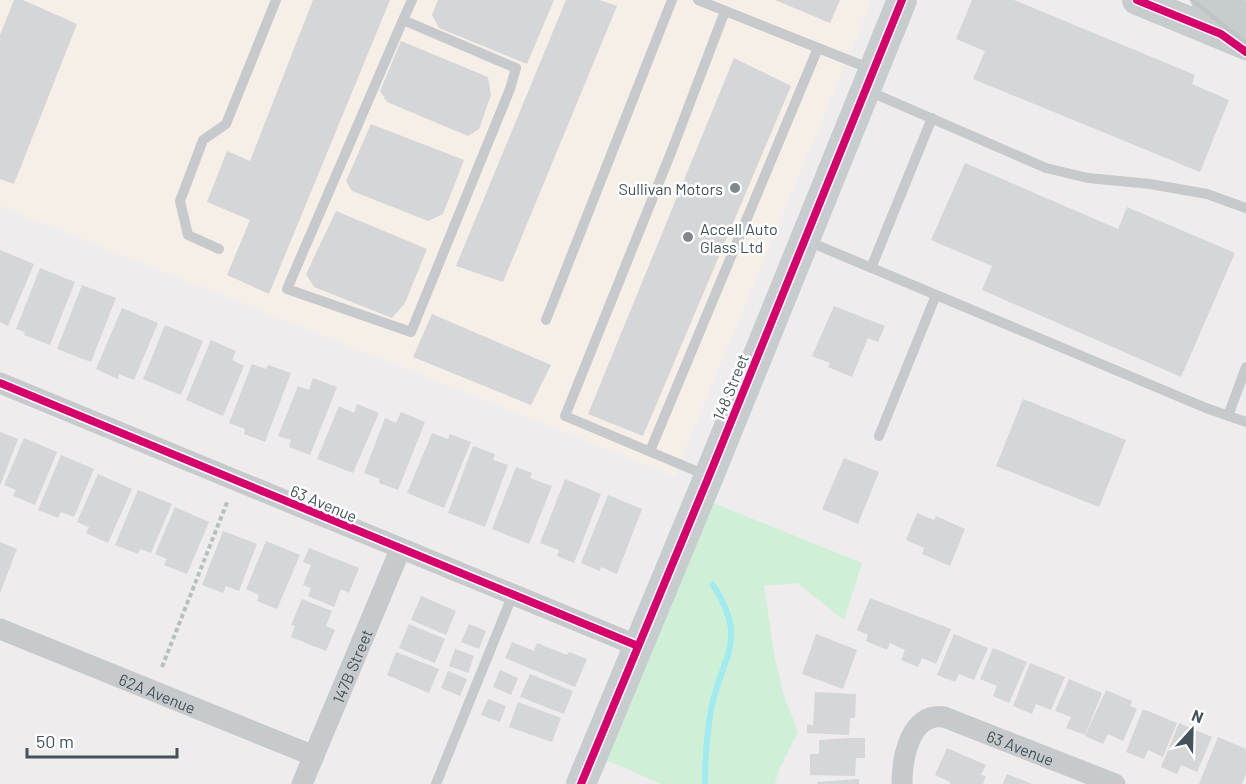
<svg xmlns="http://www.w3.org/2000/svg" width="1246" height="784" font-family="Barlow,sans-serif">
	<rect width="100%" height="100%" fill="#eeeced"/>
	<!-- commercial -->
	<path fill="#f6efe7" d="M0 0H872L674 476 0 206Z"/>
	<!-- green -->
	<path fill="#cfefd7" d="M706 500 862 563 844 620 797 583 764 586 774 653 783 693 798 732 778 772 775 784H661L602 758Z"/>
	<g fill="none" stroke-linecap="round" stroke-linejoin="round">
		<!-- stream -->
		<path stroke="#a0eaf1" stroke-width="6" d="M705 784C705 757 707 731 712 705 724 652 748 640 713 585"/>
	</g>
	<!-- building -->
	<path fill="#d5d6d7" d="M14 0H23L77 24 14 184 0 179V35Z
		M313 0H390L269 294 227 275 250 220 207 202 227 151 250 161Z
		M438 0H554L527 64 439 28 432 15Z
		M566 0H600L617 6 503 282 456 266Z
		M775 0H840L830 23Z
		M972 0H1014L1195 75 1192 84 1229 100 1200 172 973 79 985 51 956 39Z
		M401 41 488 77 491 95 479 129 468 136 387 102 380 91Z
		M734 58 791 86 643 436 588 414Z
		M371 124 464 160 443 214 428 221 352 191 346 181Z
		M965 163 1118 229 1127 207 1235 253 1181 377 982 290 992 266 931 240Z
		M336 211 427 249 405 303 392 318 314 287 306 274Z
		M0 250 34 264 8 326 0 322Z
		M40 268 75 282 50 345 24 335 25 332 16 329Z
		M82 285 116 298 91 362 57 349Z
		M834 306 885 326 878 342 868 338 852 377 828 367 830 363 812 356Z
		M122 308 158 323 134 380 119 374 118 379 96 369Z
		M432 314 551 365 531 405 413 357Z
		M165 325 203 341 181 395 143 379Z
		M211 340 236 351 232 360 244 366 223 416 186 400Z
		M252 364 266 369 268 365 291 373 265 442 244 434 245 429 229 423Z
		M313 378 337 387 310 455 289 447 291 440 278 436 298 386 309 390Z
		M1023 399 1126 440 1099 507 996 466Z
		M357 404 379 413 353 473 317 459 339 406 354 413Z
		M401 412 425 422 398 490 379 483 380 479 364 473 385 418 396 423Z
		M0 432 18 439 0 486Z
		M432 433 448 439 450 434 471 442 444 508 407 493Z
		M24 438 57 452 35 505 13 496 16 490 4 485Z
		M473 446 495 454 493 460 508 465 485 527 448 513Z
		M61 455 94 469 74 517 61 512 58 518 38 510Z
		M844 458 879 472 858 524 822 509Z
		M516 467 532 473 530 478 552 486 529 544 492 529Z
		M98 474 132 489 108 543 86 533 89 527 77 522Z
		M565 479 601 494 574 563 557 556 559 550 540 543Z
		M138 490 172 504 151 553 140 549 138 554 115 545Z
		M608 495 642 509 617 574 601 567 600 571 581 563Z
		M175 507 209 522 187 574 164 565 167 559 155 554Z
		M917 513 934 520 936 516 965 529 950 566 922 554 924 548 906 540Z
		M223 531 257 544 239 591 226 586 223 593 202 585Z
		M266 541 300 555 277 609 257 601 259 595 246 589Z
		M0 542 17 549 0 593Z
		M309 548 359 568 349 593 341 589 334 607 308 596 311 588 303 585 311 565 303 562Z
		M421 596 456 611 446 635 411 620Z
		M870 598 951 629 936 664 922 658 918 667 901 660 905 650 890 643 887 650 866 641 868 635 857 630Z
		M302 599 332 611 326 626 335 630 326 651 291 637 295 626 291 625Z
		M409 624 445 639 435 663 399 648Z
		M469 624 486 631 479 649 461 642Z
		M816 634 857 650 843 689 802 674Z
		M954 634 988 648 974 680 959 674 955 682 937 675Z
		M512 642 534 651 537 643 567 655 569 652 587 659 575 687 505 658Z
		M993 648 1027 662 1009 703 993 696 997 686 980 679Z
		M455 649 474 656 468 673 449 666Z
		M396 652 439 669 429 693 387 675Z
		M1030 663 1065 677 1051 710 1036 704 1032 714 1013 706Z
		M500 670 518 678 511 695 493 687Z
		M448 671 467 679 460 696 441 688Z
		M530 674 573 691 564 714 520 697Z
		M1069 679 1102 693 1085 735 1066 728 1071 717 1055 711Z
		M1106 690 1132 701 1130 706 1137 709 1123 741 1108 734 1103 744 1085 736Z
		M815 692 856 694 855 718H850L849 735 807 733V724L813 725Z
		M488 699 506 706 500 722 481 715Z
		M518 702 561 718 552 742 509 727Z
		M1143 709 1177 723 1163 757 1148 750 1144 759 1126 752Z
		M1179 723 1212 737 1197 772 1181 765 1177 774 1161 767Z
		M1218 737 1246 749V773L1242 784H1199Z
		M849 738H865V758H856L855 776 810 775V754H819V740Z
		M947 748 986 765 981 775 986 776 983 784H950V782L935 775Z
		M1007 774 1032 784H1003Z
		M859 779V784H817V782Z"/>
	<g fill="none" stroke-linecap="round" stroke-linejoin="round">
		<!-- path -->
		<path stroke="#b3c2bc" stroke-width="4" stroke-dasharray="4.5 3" stroke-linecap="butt" d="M162 667 228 500"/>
		<!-- service -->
		<path stroke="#c7cacc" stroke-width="10" d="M698 0 871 69
			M403 20 516 68 510 89 411 332 287 289 403 20 412 0
			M866 90 1046 168 1088 178 1150 184 1207 194 1246 208
			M805 240 1206 408 1246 422
			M219 249 188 235 180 201 203 140 226 124 276 0
			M871 268 932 118
			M546 320 672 0
			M1228 416 1246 367
			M879 436 936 295
			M650 451 818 48
			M708 476 565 416 672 150 725 11
			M436 784 513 594"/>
		<!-- minor -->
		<g stroke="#c7cacc" stroke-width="21">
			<path d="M0 383 638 646"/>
			<path id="s1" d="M0 629 314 756"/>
			<path id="s2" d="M302 784 400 550"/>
			<path id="s3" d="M902 784C902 758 910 712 944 717L1115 784"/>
		</g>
		<!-- secondary -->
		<path stroke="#c7ccce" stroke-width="30" d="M1137 0 1246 45
			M1206 0 1246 17
			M581 784 709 476 902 0"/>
		<!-- rail -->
		<path stroke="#c1c4c6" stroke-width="4.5" d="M1192 0 1246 43"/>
		<defs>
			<path id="cycleway" d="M1137 0 1221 34 1246 52
				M0 383 638 646
				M581 784 709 476 902 0"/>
		</defs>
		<!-- cycleway casing -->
		<use href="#cycleway" stroke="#fff" stroke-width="11"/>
		<!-- cycleway -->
		<use href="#cycleway" stroke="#d6006c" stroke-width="8"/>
	</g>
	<!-- markers -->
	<g fill="#7f888e" stroke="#fff" stroke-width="2">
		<circle cx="735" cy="188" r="6"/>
		<circle cx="688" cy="237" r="6"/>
	</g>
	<g text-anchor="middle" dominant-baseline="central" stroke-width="5" stroke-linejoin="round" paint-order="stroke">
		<!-- poi labels -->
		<g font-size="16" fill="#43525b" stroke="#fff" text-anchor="end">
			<text x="723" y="188">Sullivan Motors</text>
			<text x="700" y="228" text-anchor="start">Accell Auto<tspan x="700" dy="18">Glass Ltd</tspan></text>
		</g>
		<!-- street labels -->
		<g font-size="16" fill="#43525b" stroke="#fff">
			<text transform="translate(730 387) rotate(-68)">148 Street</text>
			<text transform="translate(324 503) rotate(23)">63 Avenue</text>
			<text stroke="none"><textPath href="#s2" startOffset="128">147B Street</textPath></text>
			<text stroke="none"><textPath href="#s1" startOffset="170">62A Avenue</textPath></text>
			<text stroke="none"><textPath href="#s3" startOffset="172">63 Avenue</textPath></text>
		</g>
	</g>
	<!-- north arrow -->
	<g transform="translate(1192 730) rotate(22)" stroke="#ffffff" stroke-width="4.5" paint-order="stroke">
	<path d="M0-4.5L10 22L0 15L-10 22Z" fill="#43525b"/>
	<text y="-9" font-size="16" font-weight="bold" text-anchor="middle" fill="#43525b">N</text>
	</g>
	<!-- scale -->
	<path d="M27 748v9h150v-9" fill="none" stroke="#43525b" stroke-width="3"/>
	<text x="36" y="748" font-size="18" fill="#43525b" stroke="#ffffff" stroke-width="4.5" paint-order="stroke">50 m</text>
</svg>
